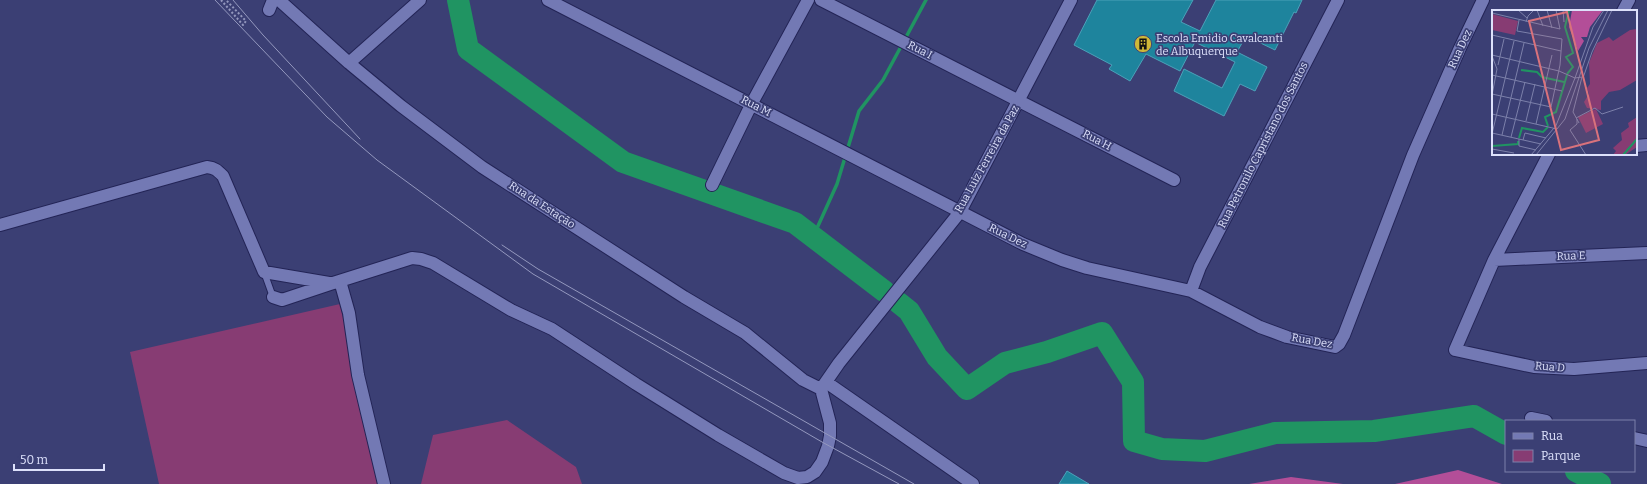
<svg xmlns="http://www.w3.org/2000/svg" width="1647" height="484" font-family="Bitter,serif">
	<rect width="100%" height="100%" fill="#3b3f74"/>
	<!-- green -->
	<path fill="#873c73" d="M340 304 380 484H159L130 352Z
		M507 420 576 467 582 484H421L433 435Z"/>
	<!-- forest -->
	<path fill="#b34e98" d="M1458 470 1502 484H1395Z
		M1291 477 1343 484H1249Z"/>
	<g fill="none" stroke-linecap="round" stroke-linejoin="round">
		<!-- stream -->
		<path stroke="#209462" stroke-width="3.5" d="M813 237 837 184 859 111 883 80 926 0"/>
		<!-- river -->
		<path stroke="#209462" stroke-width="22" d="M458 0 468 49 623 162 795 223 884 291
			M899 303 909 311 937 357 967 389 1005 363 1047 352 1102 333 1133 382 1134 441 1162 449 1205 451 1275 433 1374 431 1474 416 1506 434
			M1576 471 1600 484"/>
	</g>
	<!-- building -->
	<path fill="#1e849d" stroke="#4ba1b9" d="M1097 0H1193L1181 22 1200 31 1216 0H1302L1296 13 1294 12 1275 50 1246 36 1237 52 1267 67 1255 91 1240 84 1224 116 1174 91 1184 69 1222 88 1235 62 1195 42 1180 71 1146 54 1130 81 1109 69 1112 65 1074 45Z
		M1067 471 1089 484H1059Z"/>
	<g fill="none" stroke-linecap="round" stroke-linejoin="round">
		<defs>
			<path id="lane" d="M264 272 273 297"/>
			<path id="street" d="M279 0 349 63 401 106 482 167 684 297 745 333 803 380 821 389
				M548 0 1023 244 1062 260 1087 268 1191 291 1260 327 1287 337 1335 347 1339 344 1344 335 1413 155 1460 48 1483 0
				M821 0 1174 180
				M1623 11 1629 0
				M349 63 420 0
				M1636 146 1647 145
				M1549 154 1494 260 1455 350 1534 367 1574 369 1647 363
				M712 185 752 103 808 0
				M0 225 207 167C215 168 217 170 223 176L264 272 329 283
				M1494 260 1647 253
				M340 281 349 313 358 375 384 484
				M1191 291 1200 267 1338 0
				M273 297 282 300 330 284 412 258 421 259 433 263 511 310 552 329 636 384 718 435 784 473 798 478 807 477 815 472 822 462 828 446 830 436V423L821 389 839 363 960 212 1071 0
				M826 382 973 484
				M1531 418 1546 421
				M1634 438 1647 441"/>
			<path id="secondary" d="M269 10 273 0"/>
		</defs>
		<!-- lane casing -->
		<use href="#lane" stroke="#232456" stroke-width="8"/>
		<!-- street casing -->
		<use href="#street" stroke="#232456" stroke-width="14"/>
		<!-- secondary casing -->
		<use href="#secondary" stroke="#232456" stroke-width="14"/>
		<!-- path -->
		<path stroke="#9397bd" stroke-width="2" stroke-dasharray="2 2" stroke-linecap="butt" d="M221 0 243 25 246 21 226 0"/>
		<!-- lane -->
		<use href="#lane" stroke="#7379b4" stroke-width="6"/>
		<!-- street -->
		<use href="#street" stroke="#7379b4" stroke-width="12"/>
		<!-- secondary -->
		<use href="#secondary" stroke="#7379b4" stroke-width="12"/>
		<!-- tram -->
		<path stroke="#9498be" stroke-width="1" d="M215 0 327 117 377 160 533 274 822 442 899 484
			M233 0 263 35 360 139
			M502 245 538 269 914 484"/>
	</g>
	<!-- icons -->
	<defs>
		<symbol id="building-disc" viewBox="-11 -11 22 22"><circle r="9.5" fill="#cfb837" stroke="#3b3f74"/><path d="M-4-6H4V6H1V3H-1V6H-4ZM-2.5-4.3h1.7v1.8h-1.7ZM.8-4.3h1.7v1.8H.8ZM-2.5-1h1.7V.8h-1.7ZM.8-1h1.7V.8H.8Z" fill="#111"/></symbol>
	</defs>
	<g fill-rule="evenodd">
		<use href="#building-disc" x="1133" y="34" width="20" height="20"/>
	</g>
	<g text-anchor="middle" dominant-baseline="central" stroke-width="3.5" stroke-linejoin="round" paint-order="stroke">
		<!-- poi labels -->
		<g font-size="11" fill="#dde1fb" stroke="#3b3f74" text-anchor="start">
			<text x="1156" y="38">Escola Emidio Cavalcanti<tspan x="1156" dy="13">de Albuquerque</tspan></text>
		</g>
		<!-- street labels -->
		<g font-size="11" fill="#dde1fb" stroke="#3b3f74">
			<text transform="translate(1460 49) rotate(-65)">Rua Dez</text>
			<text transform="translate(920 50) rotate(27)">Rua I</text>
			<text transform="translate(756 106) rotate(27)">Rua M</text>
			<text transform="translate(1097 140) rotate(27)">Rua H</text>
			<text transform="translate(1263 145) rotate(-63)">Rua Petronilo Capristano dos Santos</text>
			<text transform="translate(987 159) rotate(-61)">Rua Luiz Ferreira da Paz</text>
			<text transform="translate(542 205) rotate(33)">Rua da Estação</text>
			<text transform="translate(1008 236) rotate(26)">Rua Dez</text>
			<text transform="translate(1571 256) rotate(-2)">Rua E</text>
			<text transform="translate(1312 341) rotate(10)">Rua Dez</text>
			<text transform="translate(1550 367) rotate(5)">Rua D</text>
		</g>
	</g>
	<!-- overview -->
	<g transform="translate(1492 10)">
		<rect width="145" height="145" fill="#3b3f74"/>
		<path d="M0 4 26 11 23 25 0 20ZM145 19V70L128 80 117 82 109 91V100L95 98 92 92 97 84 95 78 98 74 97 53 105 33 117 27 121 31 138 20ZM104 99 111 114 94 123 86 107ZM145 107V137L133 145H121L124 141 121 138 130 130 129 123 137 117 136 113Z" fill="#873c73"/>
		<path d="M80 0H111L98 17 95 27H89L92 31 86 41 77 17Z" fill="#b34e98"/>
		<path fill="none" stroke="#209462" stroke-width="2" d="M29 60 45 62 50 67 72 72M75 64 81 57 74 47 81 43 73 17 77 0M56 116 53 107 64 102 75 65M27 128 30 118 51 122 56 117M0 136 26 134V131M131 145 145 129"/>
		<path fill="none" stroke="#7c80aa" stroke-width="1" d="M26 0 35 8M45 0 51 16M55 0 60 18M71 0 72 12M0 3 68 19 64 0M34 12 36 6 42 0M0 25 69 41M0 45 67 61 83 68 90 67 81 102 87 113M6 55 12 29M0 65 70 81M83 68 101 17 112 0M91 68 100 42 120 0M0 84 59 97 68 55 70 29 25 21 27 10M0 85 5 59 0 46M0 104 65 119M84 108 103 98 110 104 131 97M85 109V114L78 120 94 145M34 111 43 74M44 114 60 45M63 118 83 68M0 123 49 134M0 124 22 31M10 125 32 33M19 127 33 72M27 129V136L44 140M31 130 33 123 54 128M0 139 22 143M39 145 62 118M44 145 73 109 97 38 116 0"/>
		<path fill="#d9727c" fill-opacity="0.15" stroke="#d9727c" stroke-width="2" d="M75 2 107 130 69 140 37 11Z"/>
		<rect width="145" height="145" fill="none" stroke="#dde1fb" stroke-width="2"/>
	</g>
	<!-- legend -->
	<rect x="1505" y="420" width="130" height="52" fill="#3b3f74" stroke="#7c80aa"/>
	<rect x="1513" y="433" width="20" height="6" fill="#7379b4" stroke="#7c80aa"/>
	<text x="1541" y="440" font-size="12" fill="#dde1fb">Rua</text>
	<rect x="1513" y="450" width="20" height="12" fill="#873c73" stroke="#7c80aa"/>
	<text x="1541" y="460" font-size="12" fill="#dde1fb">Parque</text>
	<!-- scale -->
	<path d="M14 464v6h90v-6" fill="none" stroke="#dde1fb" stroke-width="2"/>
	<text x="20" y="464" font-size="12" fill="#dde1fb" stroke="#3b3f74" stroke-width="3" paint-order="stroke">50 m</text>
</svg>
